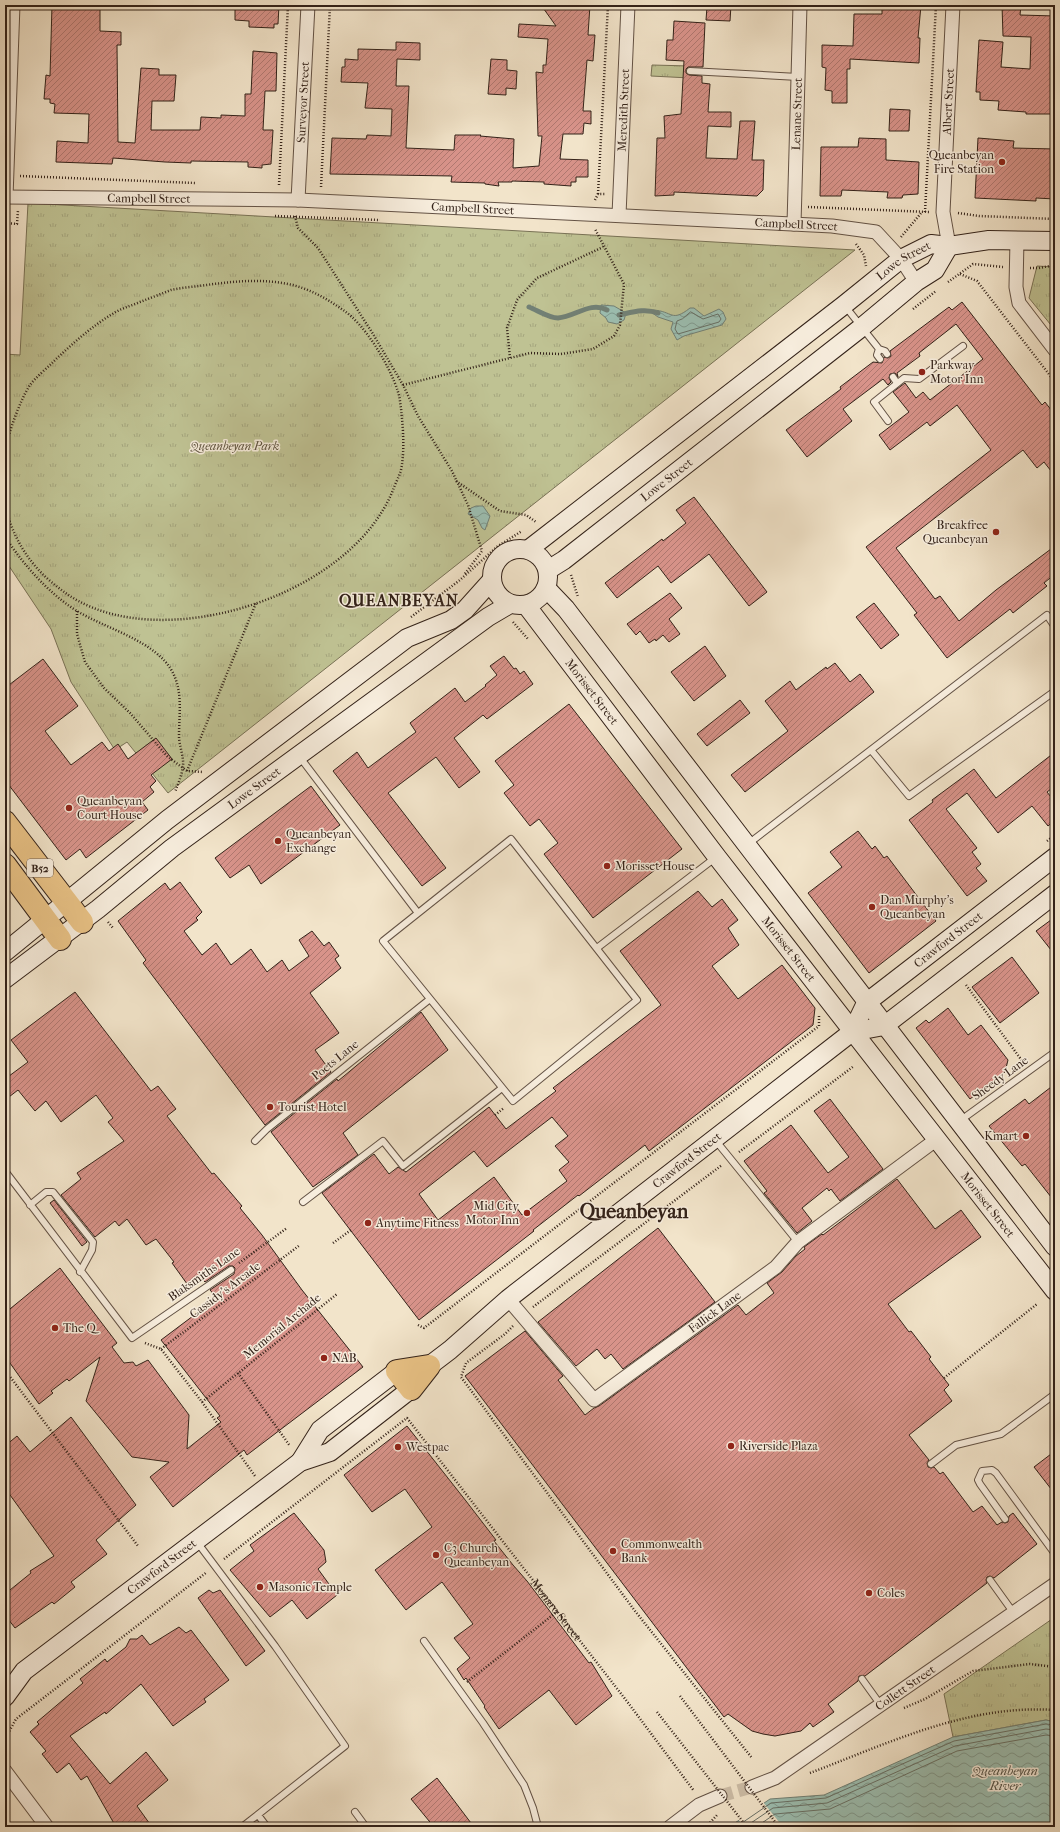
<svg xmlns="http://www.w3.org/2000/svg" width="1060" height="1832" font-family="'IM FELL French Canon',serif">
	<defs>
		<pattern id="park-tufts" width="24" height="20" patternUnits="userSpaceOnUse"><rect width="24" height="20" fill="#bfc293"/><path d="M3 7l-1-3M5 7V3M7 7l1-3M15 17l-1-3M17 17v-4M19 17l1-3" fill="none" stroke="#a5a67e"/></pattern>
		<pattern id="water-waves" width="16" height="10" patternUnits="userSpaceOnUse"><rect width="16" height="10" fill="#9cbfb2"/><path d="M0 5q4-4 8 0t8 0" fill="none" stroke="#809b90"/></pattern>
		<pattern id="building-hatch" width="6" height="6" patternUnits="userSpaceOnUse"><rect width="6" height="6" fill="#d8938a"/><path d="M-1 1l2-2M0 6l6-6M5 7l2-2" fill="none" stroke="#b07870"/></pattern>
	</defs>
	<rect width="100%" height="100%" fill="#f2e4ca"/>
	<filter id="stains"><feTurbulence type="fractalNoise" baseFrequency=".005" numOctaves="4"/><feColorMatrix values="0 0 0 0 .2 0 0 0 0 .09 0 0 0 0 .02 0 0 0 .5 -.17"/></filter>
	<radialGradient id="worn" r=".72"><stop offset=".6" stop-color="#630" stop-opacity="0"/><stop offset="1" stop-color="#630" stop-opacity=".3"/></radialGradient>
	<!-- park -->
	<path fill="url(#park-tufts)" stroke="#797256" d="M652 65 690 66V78L651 76Z
		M28 203 855 250 168 793 127 742 115 750 71 682 51 629 5 560V354L20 355Z
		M1037 266 1055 267V330L1029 298Z
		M1055 1617V1722L1046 1720 953 1737 944 1694Z"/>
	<!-- water -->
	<path fill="url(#water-waves)" stroke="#728075" d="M601 305 614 306 626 313 624 320 617 324 608 322 606 318 600 313Z
		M690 308H694L704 316 719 309 723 312 726 319 722 325 684 336 677 340 671 329 673 322 658 317 651 312 653 310C673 311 671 323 690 308Z
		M476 506H483L490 516 485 530 482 528 478 520 468 514 471 508Z
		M1046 1720 1055 1722V1827H729L770 1799 824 1795 953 1737Z"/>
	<!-- pier -->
	<path fill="#f2e4ca" d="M763 1802 783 1827H744L738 1819Z"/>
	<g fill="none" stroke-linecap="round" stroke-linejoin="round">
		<!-- shore -->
		<path stroke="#687066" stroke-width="1" d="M691 312 703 319 718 314 721 319 719 322 678 334 675 329 677 321 682 319Z
			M736 1827 771 1803 826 1798 954 1741 1046 1724 1055 1725
			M745 1827 773 1808 827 1803 955 1746 1046 1729 1055 1730
			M756 1827 775 1814 830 1809 957 1751 1046 1735 1055 1736"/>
		<!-- stream -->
		<path stroke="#728075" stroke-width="5" d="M529 307C537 310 549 318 558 318 575 317 590 301 607 310
			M619 315C633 312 645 308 658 313"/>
	</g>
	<!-- building -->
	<path fill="url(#building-hatch)" stroke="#332219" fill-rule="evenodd" d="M52 5H100V31L121 32V45H117L118 142 135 143 141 68 159 69V75H176L174 101H152L151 130H200L201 117 221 118V115L245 116V94H251L253 51 277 53 276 91H265L263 130H273L271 164 262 165V168L248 167V162L191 161V163L165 162 113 158 112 164 56 162 57 141 88 143 89 114 54 113 55 104 50 103V99H44L46 75 50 76Z
		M235 5H279L278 24H274V28L249 27V21L235 20Z
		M541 5H590L588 35H595L593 61 587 60 583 111H591V124L584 123 583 134H563L560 159 588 160V177H576V182H571V186L544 184V182L512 181V182H498L499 186 485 184V183L451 182 452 176 330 174 332 138 366 139 367 135 391 136 392 109 365 108 368 83 341 82 342 67H345V59L358 60V49L396 50V42L420 43V60L397 59 396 86H409L406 148 454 150 455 135H481L480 136 514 139 513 168 539 166 542 136H538L536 72 543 73V65H546L548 39 518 37 519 24 556 26Z
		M710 5H731L730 21 706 20 707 7H710Z
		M893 5H921L918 38H920L919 63 850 59V69H847V103H832V91L825 90 826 68 822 67V45L853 46 854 14H882V8H892Z
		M1002 5H1021L1020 15 1055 16V114H1026V112L998 110 999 101 980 100V92H976L979 40 1003 42 1001 67 1030 69 1031 37 1003 36Z
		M674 21 705 23 703 67H688L686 69V73L689 75 702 76V83L710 84 708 112H731V127L708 126 706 158 737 159 740 121H755L752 160H764L763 190 757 196 674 192V195L655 196 657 138H665L664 116 681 114 684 61 666 60 667 40H673Z
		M491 59 507 60V70L517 71 516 89 506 88V95L488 94Z
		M890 109 910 110 909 131H889Z
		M859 138 886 139V160L919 162 918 194 903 195 902 198H887L888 192 842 190 841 196H820L821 147H858Z
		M978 138 1014 141 1013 148 1055 149V199L1036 198V201L975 198Z
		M962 302 1042 405 1045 402 1055 415V476L1044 462 1037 468 1023 450 896 548 935 599 940 596 959 621 996 590 1055 546V574L1044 583 1047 586 1013 613 1010 609 947 658 914 615 917 613 866 547 991 450 957 405 930 426 927 422 890 450 879 435 909 412 893 392 905 383 916 398 923 392 930 400 983 359 956 324 919 353 920 356 897 373 898 377 895 373 890 374 889 378 891 382 888 385 883 379 843 409 852 421 807 457 786 430 841 389 840 387 873 362 882 363 884 357 888 358 891 356 890 351 949 307 952 310Z
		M694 497 767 592 749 606 709 554 671 583 658 566 617 598 605 583 662 539 663 541 686 523 676 510Z
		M670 593 682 608 669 619 680 634 669 642 663 635 656 641 655 639 649 643 640 631 636 635 627 624Z
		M874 603 899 635 881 649 856 617Z
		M705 646 726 676 694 701 671 672Z
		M504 656 514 669 516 668 520 674 524 671 533 684 487 719 483 715 454 738 480 772 459 788 436 757 388 793 446 868 422 886 333 771 357 752 368 768 416 732 410 723 455 688 465 702 486 686 485 685 497 675 490 666Z
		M43 659 78 706 45 731 71 765 102 742 109 751 118 744 128 759 156 738 172 759 151 775 156 781 150 787 154 792 142 802 148 810 86 858 80 849 66 860 5 780V688Z
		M835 663 850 682 860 674 874 692 745 792 731 775 788 731 765 701 790 681 796 690 826 667 827 669Z
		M740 700 750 713 707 746 697 734Z
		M569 704 682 849 593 918 544 854 558 843 539 819 530 826 504 793 514 785 495 761Z
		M1055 752V786L1047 792 1055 802V820L1048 826 1032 806 998 833 967 793 946 809 977 848 972 852 981 864 976 868 987 881 967 896 909 820 933 802 932 800 974 769 996 798Z
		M311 786 340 825 261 884 249 865 230 878 215 858Z
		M858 831 872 849 875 846 884 858 887 856 936 921 869 973 808 893 842 867 830 852Z
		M180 882 202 912 196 918 198 920 184 931 202 955 216 943 231 965 251 949 267 972 282 960 289 971 309 956 299 940 312 931 324 946 329 942 339 956 335 959 341 968 310 993 339 1033 315 1050 331 1072 265 1125 143 963 146 960 118 921 165 883 170 890Z
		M698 891 712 907 722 899 738 920 728 928 739 945 712 966 738 999 782 965 815 1008 813 1025 649 1151 645 1145 579 1196 578 1195 533 1230 534 1231 419 1320 322 1193 374 1154 389 1174 398 1167 406 1172 489 1107 506 1129 556 1091 553 1088 661 1005 620 951ZM552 1117 568 1136 555 1146 569 1162 559 1170 567 1181 522 1215 494 1177 438 1220 419 1194 474 1151 487 1167Z
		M1055 917V955L1036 931Z
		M1012 957 1039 993 1000 1023 972 987Z
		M75 992 151 1091 158 1086 176 1109 167 1116 212 1174 214 1173 242 1206 240 1208 262 1235 302 1290 363 1367 247 1455 244 1450 173 1507 150 1477 169 1462 132 1457 86 1401 100 1357 69 1381 67 1379 51 1391 53 1393 39 1404 5 1356V1313L60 1268 117 1343 112 1347 124 1363 133 1362 136 1366 148 1360 189 1415 187 1449 221 1422 217 1418 220 1416 161 1340 217 1298 210 1290 234 1274 235 1268 233 1266H229L205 1282 202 1279 190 1288 172 1263 174 1262 156 1239 146 1245 127 1219 119 1226 115 1221 95 1237 61 1195 81 1179 77 1173 124 1141 108 1122 113 1118 96 1095 61 1122 46 1101 35 1111 18 1090 5 1100V1079L28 1062 11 1040Z
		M948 1008 968 1035 981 1025 1008 1060 1005 1072 970 1099 916 1028 926 1020 929 1023Z
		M421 1012 448 1050 343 1133 358 1155 313 1187 271 1132 337 1079 338 1081Z
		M1055 1084V1202L1025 1164 1022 1166 989 1126 1025 1099 1029 1104Z
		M830 1099 883 1169 840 1201 831 1189 829 1191 827 1188 802 1208 812 1221 797 1233 764 1193 767 1191 744 1161 791 1125 828 1173 849 1157 814 1111Z
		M897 1179 935 1229 961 1210 981 1237 888 1304 909 1332 911 1331 931 1357 929 1359 949 1385 944 1390 952 1401 909 1435 929 1460 927 1463 928 1467 931 1468 934 1467 940 1474 943 1472 973 1512 982 1506 997 1525 1002 1522 1005 1523 1008 1522 1009 1516 1013 1513 1037 1544 994 1578 990 1576 987 1577 986 1580 987 1583 865 1676H859L858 1681 828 1704 834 1712 813 1727 810 1723 801 1731 775 1736 763 1734 752 1731 728 1714 724 1717 465 1376 525 1331 563 1376 558 1380 585 1415 594 1408 599 1406 738 1305 746 1315 774 1293 767 1283 782 1272 796 1256 805 1249 804 1247 822 1234 823 1235Z
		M54 1200 87 1242 82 1246 50 1203Z
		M658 1228 715 1302 623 1369 611 1354 605 1359 597 1349 576 1366 538 1322Z
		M71 1417 136 1505 96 1540 107 1554 71 1582 75 1587 54 1604 52 1602 15 1628 5 1615V1594L31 1573 30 1571 54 1556 5 1488V1446L17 1436 30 1452Z
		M407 1426 466 1501 496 1540 494 1541 513 1565 527 1581 589 1663 591 1662 612 1696 576 1725 549 1690 499 1729 484 1707 485 1706 466 1678 464 1680 457 1669 470 1658 454 1638 473 1624 442 1582 406 1610 375 1570 432 1527 405 1489 372 1512 344 1475Z
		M1055 1451V1494L1034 1467Z
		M294 1513 324 1550 326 1562 318 1569 337 1595 307 1619 292 1600 270 1617 230 1570 254 1551 250 1545Z
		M209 1590 213 1593 220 1590 265 1651 246 1666 198 1598Z
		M179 1627 186 1633 191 1630 229 1680 204 1699 206 1702 173 1726 141 1684 106 1714 105 1712 70 1736 110 1784 146 1752 168 1780 137 1806 152 1827H116L87 1776 81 1780 69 1763 57 1773 42 1754 46 1751 30 1732 39 1724 37 1722 83 1683 80 1679 105 1659 107 1662 126 1647 130 1639H137L142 1635 150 1645Z
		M437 1778 474 1827H434L411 1799Z"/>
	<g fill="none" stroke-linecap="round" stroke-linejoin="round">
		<!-- street-tunnel -->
		<path stroke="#ccbda7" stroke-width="13" stroke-dasharray="13 6" stroke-linecap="butt" d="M720 1796 752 1787"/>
		<defs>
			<path id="lane" d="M690 71 798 77
				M5 209 6 197
				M845 306 879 349
				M880 359 877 355 879 349 885 351 887 354
				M893 377 897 383
				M888 421 874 402 904 378 919 379 963 346
				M871 750 909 796 1055 691
				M299 756 418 913
				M511 839 637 1000 513 1101 383 941Z
				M748 844 1047 615 1055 627
				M597 948 715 858
				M961 1120 1055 1052
				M255 1141 267 1129 430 999
				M716 1141 798 1242
				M5 1171 132 1338 231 1270
				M303 1202 383 1141 403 1166 502 1088
				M30 1205 46 1192H53L93 1242 92 1250 80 1272
				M931 1464 956 1445 1001 1434 1055 1394
				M1005 1519 980 1484 978 1480 982 1471 992 1470 996 1473 1055 1554
				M197 1542 275 1646 345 1746 242 1827
				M990 1580 1013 1612
				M424 1641 483 1723 524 1785 533 1808 538 1827
				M862 1679 880 1704
				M355 1812 366 1827
				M258 1815 267 1827"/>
			<g id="street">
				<path id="s2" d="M5 197 298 200 832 226 876 232 901 259 916 282"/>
				<path d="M6 197 13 5"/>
				<path id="s3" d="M298 200 308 5"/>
				<path id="s4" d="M619 215 628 5"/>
				<path id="s5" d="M794 224 800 5"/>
				<path d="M1017 240 1016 287 1019 303 1055 350"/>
				<path id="s6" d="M949 246 943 212 953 5"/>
				<path id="s7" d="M508 1299 594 1400 776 1267 798 1242 937 1139"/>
				<path d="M5 1771 47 1827"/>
				<path id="s8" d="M752 1787 775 1778 1055 1584"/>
				<path d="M670 1827 699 1805 720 1796"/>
			</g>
			<g id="secondary">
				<circle cx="520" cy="577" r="28"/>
				<path id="s9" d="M529 549 844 305 901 259 931 244 949 246 989 240 1055 241"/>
				<path id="s10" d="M548 570 564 560 862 327 916 282 935 270 949 246"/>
				<path d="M546 588 566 609 1055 1247"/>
				<path id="s11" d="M526 605 717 857 1055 1291"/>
				<path d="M5 952 167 820 407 638 451 620 465 610 491 581"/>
				<path id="s12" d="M5 979 98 909 172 848 488 617 510 604"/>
				<path d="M852 1032 884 1026 1055 894"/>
				<path id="s13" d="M429 1366 450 1350 508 1299 852 1032 866 1003 1055 857"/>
				<path d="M300 1462 320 1430 397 1371"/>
				<path id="s14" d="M5 1697 24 1671 300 1462 330 1452 411 1389"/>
			</g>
			<path id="highway" d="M5 822 82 922
				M5 865 60 939
				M429 1366 411 1389 397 1371Z"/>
		</defs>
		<!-- lane casing -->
		<use href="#lane" stroke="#635245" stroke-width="8"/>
		<!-- street casing -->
		<use href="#street" stroke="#635245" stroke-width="15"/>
		<!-- secondary casing -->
		<use href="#secondary" stroke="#332219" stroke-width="20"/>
		<!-- highway casing -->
		<use href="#highway" stroke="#332219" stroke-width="24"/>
		<!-- path -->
		<g stroke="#332219" stroke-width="2.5" stroke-dasharray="1 2" stroke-linecap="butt">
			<path d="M20 176 195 183"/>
			<path d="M279 185 288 5"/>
			<path d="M321 187 330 5"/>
			<path d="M598 194 608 5"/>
			<path d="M595 200 598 194H606"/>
			<path d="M808 207 929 212"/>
			<path d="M925 212 936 5"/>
			<path d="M958 213 979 216 1055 219"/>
			<path d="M275 216 380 220"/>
			<path d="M295 216 298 228 318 248 373 334 403 385 418 416 452 471 468 505 482 551 464 575"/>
			<path d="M5 223 17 224 18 210"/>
			<path d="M901 237 922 212"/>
			<path d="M856 244 864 255 866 266"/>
			<path d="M1030 268H1039L1055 265"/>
			<path d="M960 274 977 281 1055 382"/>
			<path d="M948 282 973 264 1003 267"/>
			<path d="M913 309 936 291"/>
			<path d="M510 358 507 328 517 300 537 278 603 247"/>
			<path d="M403 385 530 353 561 354 593 349 614 336 620 325 624 284 595 229"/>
			<path d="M5 448C10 430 20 400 30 385 36 377 46 369 53 362 72 344 92 326 114 313 122 308 131 306 140 302 150 298 161 294 171 290 180 288 190 287 199 286 228 282 258 278 288 284 308 288 326 298 343 310 365 324 390 366 398 392 400 397 400 403 401 408 403 428 405 450 401 470 399 477 395 484 393 490 353 590 187 647 91 607 74 600 62 591 49 580 26 560 11 533 5 504"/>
			<path d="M456 481 500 511 526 515 536 522"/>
			<path d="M5 537C24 565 48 593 77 611 106 629 157 641 173 673 183 693 179 715 179 736 179 746 184 756 183 766 182 775 178 784 175 792"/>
			<path d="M571 575 578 597"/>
			<path d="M77 611V634L85 662 104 688 130 713 167 756 187 771 203 772"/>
			<path d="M411 617 460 580 498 546 522 531"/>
			<path d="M513 622 528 639"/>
			<path d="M187 771 256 603"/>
			<path d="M1047 841 1055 835"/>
			<path d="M108 922 113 928"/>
			<path d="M966 985 1023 1062"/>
			<path d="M495 1115 504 1108"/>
			<path d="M739 1152 854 1066"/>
			<path d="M333 1243 351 1230"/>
			<path d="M239 1263 287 1228"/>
			<path d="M533 1307 722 1165"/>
			<path d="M418 1325 424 1328 819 1026V1016"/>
			<path d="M513 1326 505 1334 466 1363 461 1377 635 1611 752 1758"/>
			<path d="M145 1343 161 1349 202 1402 255 1476"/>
			<path d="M161 1349 300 1245"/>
			<path d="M5 1370 138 1546"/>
			<path d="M238 1373 290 1446"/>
			<path d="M944 1378 1037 1304"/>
			<path d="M202 1402 337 1294"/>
			<path id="s1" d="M224 1559 407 1418 629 1704 694 1791"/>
			<path d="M467 1682 558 1611"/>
			<path d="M904 1708 925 1699 973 1671 1030 1664 1055 1667"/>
			<path d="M5 1739 16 1719 207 1572"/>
			<path d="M810 1773C889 1743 968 1704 1055 1710"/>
			<path d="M706 1827 718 1814"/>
		</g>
		<!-- lane -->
		<use href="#lane" stroke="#f7eddd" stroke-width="6"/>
		<!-- street -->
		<use href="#street" stroke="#f7eddd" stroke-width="13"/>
		<!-- secondary -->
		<use href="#secondary" stroke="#f7eddd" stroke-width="18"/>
		<!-- highway -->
		<use href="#highway" stroke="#e9c285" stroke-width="22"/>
		<!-- path-bridge -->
		<path stroke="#332219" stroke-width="2.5" stroke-dasharray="1 2" stroke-linecap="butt" d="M680 1696 779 1827
			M657 1712 747 1827"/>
	</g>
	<!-- markers -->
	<g fill="#8f2418" stroke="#f7eddd" stroke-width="1.5">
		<circle cx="1002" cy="162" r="4"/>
		<circle cx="922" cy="372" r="4"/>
		<circle cx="996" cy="532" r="4"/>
		<circle cx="69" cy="808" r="4"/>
		<circle cx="278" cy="841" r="4"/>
		<circle cx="607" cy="866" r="4"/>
		<circle cx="872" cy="907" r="4"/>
		<circle cx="270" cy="1107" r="4"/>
		<circle cx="1026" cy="1136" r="4"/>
		<circle cx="527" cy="1213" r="4"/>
		<circle cx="368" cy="1223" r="4"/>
		<circle cx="55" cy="1328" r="4"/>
		<circle cx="324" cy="1358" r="4"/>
		<circle cx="731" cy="1446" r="4"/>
		<circle cx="398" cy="1447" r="4"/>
		<circle cx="613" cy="1551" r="4"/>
		<circle cx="436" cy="1555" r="4"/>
		<circle cx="260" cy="1587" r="4"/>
		<circle cx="869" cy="1593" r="4"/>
	</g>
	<g text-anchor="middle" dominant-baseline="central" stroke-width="3" stroke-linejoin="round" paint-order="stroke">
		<!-- shield labels -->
		<rect fill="#f7eddd" stroke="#6e5f54" stroke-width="1" x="27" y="859" width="26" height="18" rx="3"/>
		<g font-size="11" font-weight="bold" fill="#332219">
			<text x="40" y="868">B52</text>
		</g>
		<!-- street labels -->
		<g font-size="12" fill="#332219" stroke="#f7eddd">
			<text stroke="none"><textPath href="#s6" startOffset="145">Albert Street</textPath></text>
			<text stroke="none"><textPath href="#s3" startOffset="98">Surveyor Street</textPath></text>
			<text stroke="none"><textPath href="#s4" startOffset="105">Meredith Street</textPath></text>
			<text stroke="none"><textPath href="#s5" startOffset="110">Lenane Street</textPath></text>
			<text stroke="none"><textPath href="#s2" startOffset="144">Campbell Street</textPath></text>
			<text stroke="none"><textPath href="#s2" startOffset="468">Campbell Street</textPath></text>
			<text stroke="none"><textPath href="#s2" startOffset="792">Campbell Street</textPath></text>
			<text stroke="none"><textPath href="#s9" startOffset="473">Lowe Street</textPath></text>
			<text stroke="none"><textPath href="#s10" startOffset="149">Lowe Street</textPath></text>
			<text stroke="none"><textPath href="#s11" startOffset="109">Morisset Street</textPath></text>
			<text stroke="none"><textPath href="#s12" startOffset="314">Lowe Street</textPath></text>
			<text stroke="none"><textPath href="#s13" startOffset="675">Crawford Street</textPath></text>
			<text stroke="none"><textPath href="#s11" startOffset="433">Morisset Street</textPath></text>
			<text transform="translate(335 1060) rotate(-39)">Poets Lane</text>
			<text transform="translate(1000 1078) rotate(-36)">Sheedy Lane</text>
			<text stroke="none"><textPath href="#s13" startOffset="330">Crawford Street</textPath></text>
			<text stroke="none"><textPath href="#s11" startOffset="757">Morisset Street</textPath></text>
			<text transform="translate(204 1274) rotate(-35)">Blaksmiths Lane</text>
			<text transform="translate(225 1290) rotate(-37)">Cassidy's Arcade</text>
			<text stroke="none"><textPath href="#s7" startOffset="282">Fallick Lane</textPath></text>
			<text transform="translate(282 1326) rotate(-39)">Memorial Archade</text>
			<text stroke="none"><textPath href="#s14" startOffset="205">Crawford Street</textPath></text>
			<text stroke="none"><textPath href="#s1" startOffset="474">Monaro Street</textPath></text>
			<text stroke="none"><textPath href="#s8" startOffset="183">Collett Street</textPath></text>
		</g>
		<!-- poi labels -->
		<g font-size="12" fill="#332219" stroke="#f7eddd" text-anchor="start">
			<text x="994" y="155" text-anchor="end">Queanbeyan<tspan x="994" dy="14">Fire Station</tspan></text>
			<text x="930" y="365">Parkway<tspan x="930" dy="14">Motor Inn</tspan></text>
			<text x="988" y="525" text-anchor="end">Breakfree<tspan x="988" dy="14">Queanbeyan</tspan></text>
			<text x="77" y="801">Queanbeyan<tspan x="77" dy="14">Court House</tspan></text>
			<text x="286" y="834">Queanbeyan<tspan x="286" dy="14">Exchange</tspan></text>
			<text x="615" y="866">Morisset House</text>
			<text x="880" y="900">Dan Murphy's<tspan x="880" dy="14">Queanbeyan</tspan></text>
			<text x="278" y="1107">Tourist Hotel</text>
			<text x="1018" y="1136" text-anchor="end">Kmart</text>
			<text x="519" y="1206" text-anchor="end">Mid City<tspan x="519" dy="14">Motor Inn</tspan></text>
			<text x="376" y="1223">Anytime Fitness</text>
			<text x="63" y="1328">The Q</text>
			<text x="332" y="1358">NAB</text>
			<text x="739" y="1446">Riverside Plaza</text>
			<text x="406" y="1447">Westpac</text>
			<text x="621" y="1544">Commonwealth<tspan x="621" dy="14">Bank</tspan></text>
			<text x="444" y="1548">C3 Church<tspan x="444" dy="14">Queanbeyan</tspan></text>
			<text x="268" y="1587">Masonic Temple</text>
			<text x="877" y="1593">Coles</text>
		</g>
		<!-- park labels -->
		<g font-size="12" font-style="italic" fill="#5d523e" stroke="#f7eddd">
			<text x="235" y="446">Queanbeyan Park</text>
		</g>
		<!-- water labels -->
		<g font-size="13" font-style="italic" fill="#525147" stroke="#f7eddd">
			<text x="1005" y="1770">Queanbeyan<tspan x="1005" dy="15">River</tspan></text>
		</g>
		<!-- district labels -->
		<g font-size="16" font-weight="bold" letter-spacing="1" fill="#332219" stroke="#f7eddd">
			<text x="399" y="600">QUEANBEYAN</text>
		</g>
		<!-- town labels -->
		<g font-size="20" font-weight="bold" fill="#332219" stroke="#f7eddd">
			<text x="634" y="1211">Queanbeyan</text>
		</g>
	</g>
	<!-- margin -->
	<rect width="1060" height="1832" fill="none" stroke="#f2e4ca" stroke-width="20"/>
	<rect x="6" y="6" width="1048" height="1820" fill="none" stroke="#332219" stroke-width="2"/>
	<rect x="10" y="10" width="1040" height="1812" fill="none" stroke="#332219"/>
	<rect width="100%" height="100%" filter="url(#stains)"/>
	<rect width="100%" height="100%" fill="url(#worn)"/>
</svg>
